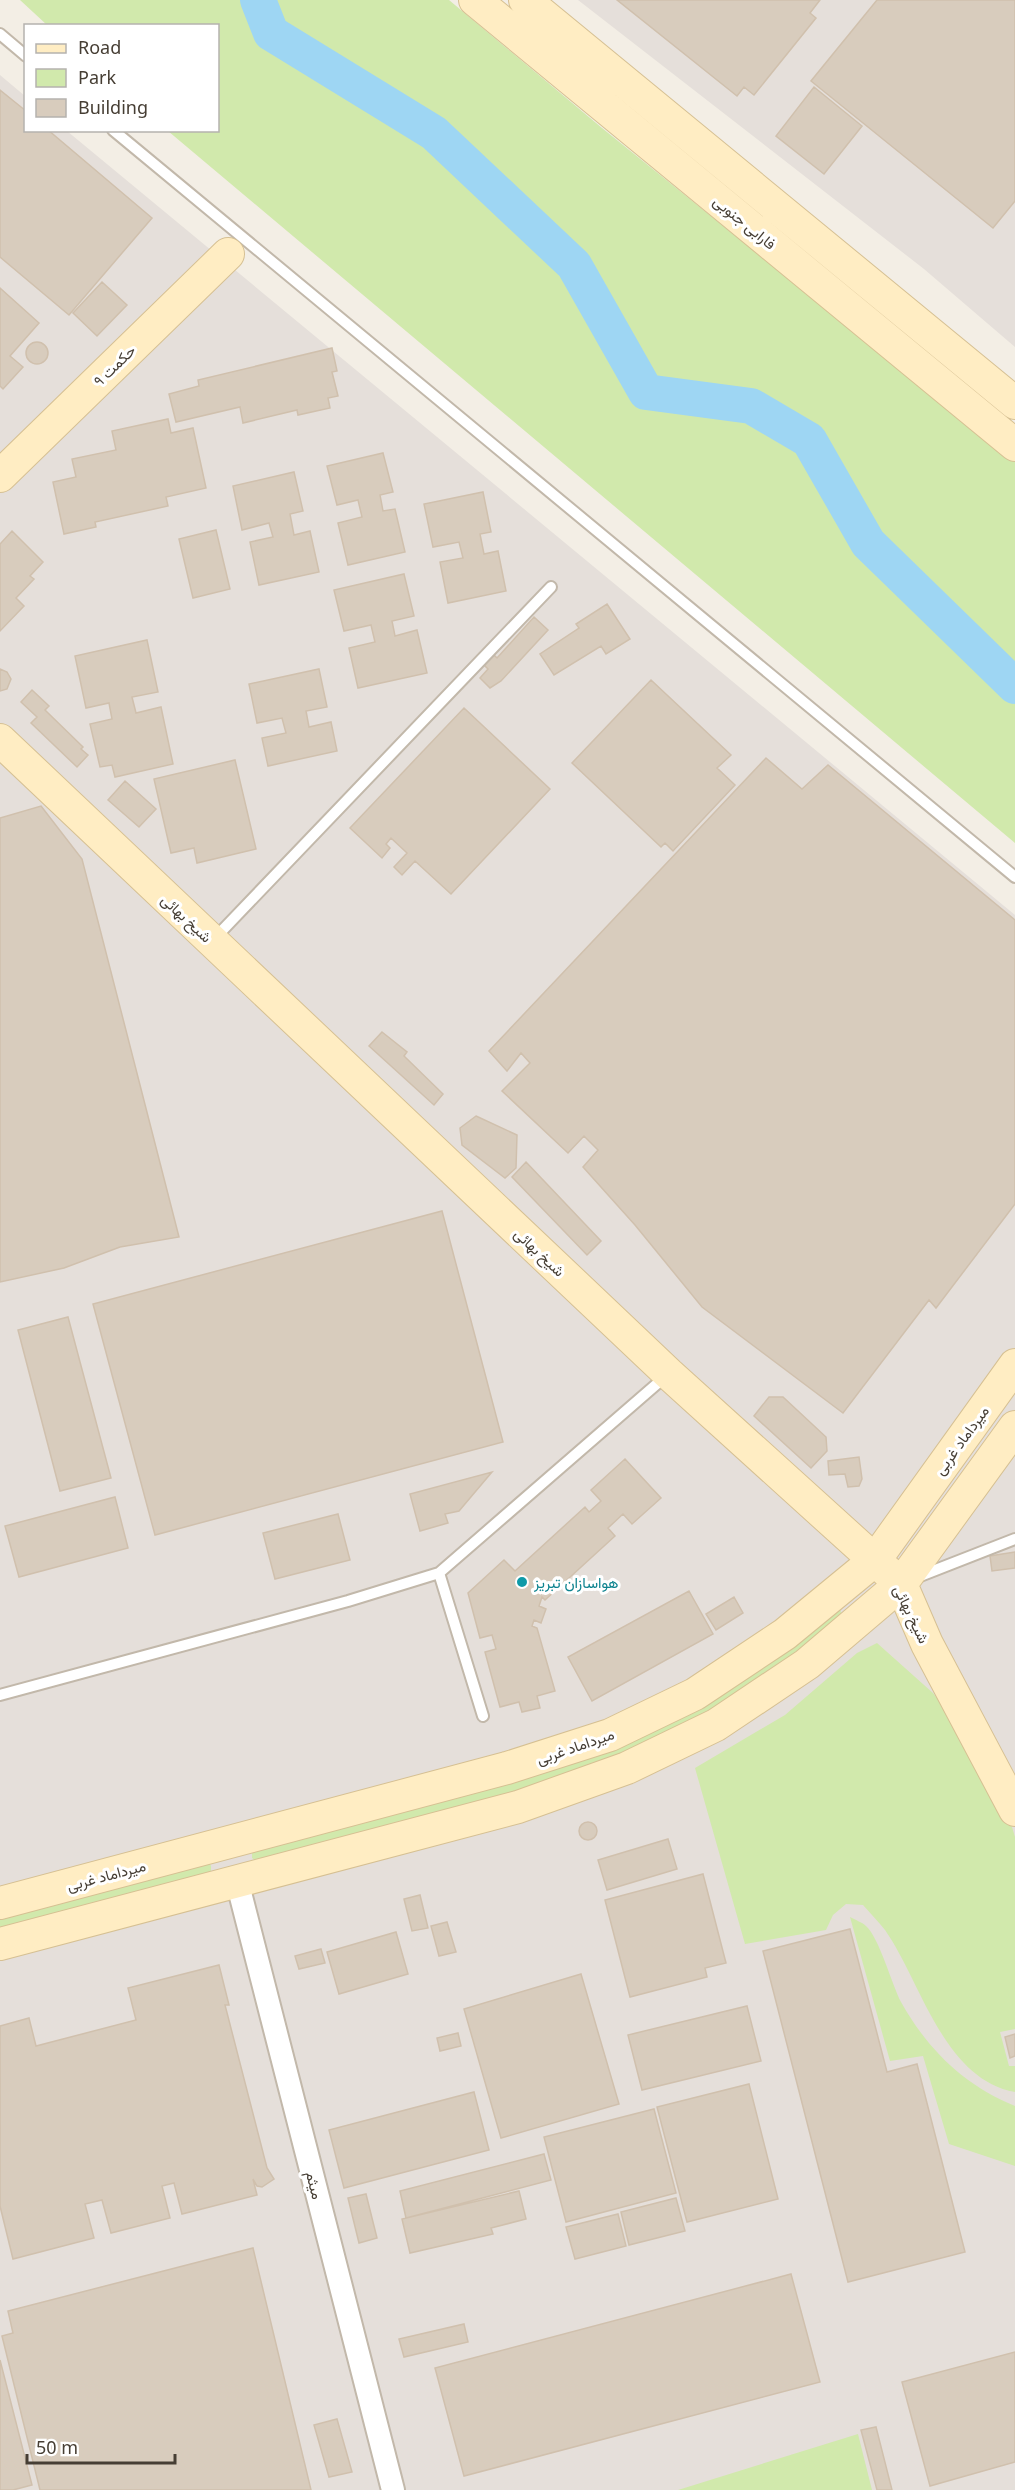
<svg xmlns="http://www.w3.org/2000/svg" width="1015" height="2490" font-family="'Noto Sans',Vazirmatn,sans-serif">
	<rect width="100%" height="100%" fill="#f3eee5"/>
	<!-- industrial -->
	<path fill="#e5dfda" d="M578 0H1015V347L924 269Z
		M0 75 25 96 26 130 67 131 1015 915V2490H0Z"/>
	<!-- green -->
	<path fill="#d1e9ac" d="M20 0H449L602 128 1015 462V843L168 131 218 130V26L47 25Z
		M840 1608 842 1618 805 1650 723 1706 656 1742 509 1796 260 1864 252 1858V1849L609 1752 666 1721Z
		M877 1643 933 1693 966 1737 1012 1827 1015 1837V2029L1000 2032 1009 2066H1015V2092C943 2079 921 1981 885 1930 878 1921 870 1913 863 1905L846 1904 833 1915 826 1930 745 1944 695 1768 785 1715 857 1653Z
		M208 1860 211 1866V1876L0 1932V1916Z
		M850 1917C855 1920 862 1922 866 1926 879 1937 892 1985 901 2002 928 2050 964 2085 1015 2106V2166L949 2144 923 2056 890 2061Z
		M858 2434 872 2490H678Z"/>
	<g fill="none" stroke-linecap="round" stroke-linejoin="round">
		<!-- river -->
		<path stroke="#9ed6f3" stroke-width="36" d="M258 0 271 33 434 133 574 265 646 392 751 406 809 440 868 543 1015 686"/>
	</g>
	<!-- building -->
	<path fill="#d8ccbd" stroke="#d0c0ad" stroke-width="1.5" d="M617 0H820L810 13 816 18 754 95 744 87 737 96Z
		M877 0H1015V201L993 228 811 81Z
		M814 87 862 126 824 174 776 136Z
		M0 90 26 111V130H48L152 218 69 315 0 257Z
		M102 282 127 305 97 336 73 313Z
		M0 288 39 323 10 356 23 367 3 389 0 386Z
		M26 353a11 11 0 1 1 22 0a11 11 0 1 1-22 0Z
		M332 348 337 371 332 372 338 396 328 398 330 408 298 415 297 410 243 423 240 407 176 422 169 394 199 386 198 380Z
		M168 419 171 433 193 428 206 488 166 497 168 506 95 522 96 527 64 534 53 482 76 477 72 459 116 450 112 431Z
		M383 453 393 492 380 495 383 511 395 509 405 552 348 565 338 523 362 517 358 500 337 505 327 466Z
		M294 472 303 511 290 514 294 535 310 531 319 572 259 585 250 542 273 537 269 523 242 530 233 486Z
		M483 492 491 532 480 534 484 554 498 551 506 591 448 603 440 562 463 558 459 542 433 547 424 504Z
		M216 530 230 589 193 598 179 539Z
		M12 531 43 562 30 576 34 579 16 598 24 606 0 631V544Z
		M404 574 414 616 392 621 395 636 417 630 427 673 358 688 349 648 375 642 371 625 344 631 334 590Z
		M607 604 630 639 606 654 601 646 554 675 540 654 579 628 576 624Z
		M534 617 548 630 501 681 490 688 480 678 488 669 483 664 493 654 497 658Z
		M147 640 158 692 132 697 136 713 161 707 173 764 115 777 112 765 100 767 90 724 112 719 109 703 86 708 75 656Z
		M0 669 7 672 11 679 7 689 0 691Z
		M319 669 327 707 306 711 309 727 331 722 337 751 268 766 262 738 286 733 282 718 257 723 249 684Z
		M651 680 731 755 717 768 735 785 673 851 665 843 661 847 572 763Z
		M32 690 49 706 45 710 83 747 81 749 88 755 77 767 31 723 37 717 21 702Z
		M464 708 550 789 451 894 415 861 402 875 394 867 407 853 391 838 386 844 390 848 382 858 350 828Z
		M766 758 802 789 828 765 1015 920V1204L936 1308 929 1300 843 1413 702 1307 635 1225 583 1167 598 1150 584 1136 568 1153 502 1091 530 1063 521 1053 507 1071 489 1051Z
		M235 760 256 849 197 863 194 848 171 853 154 779Z
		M125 781 156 809 139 827 108 800Z
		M41 806 82 859 179 1237 120 1247 64 1268 0 1282V818Z
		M382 1032 407 1052 404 1056 443 1094 434 1105 369 1046Z
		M476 1116 517 1135 516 1168 505 1178 462 1145 460 1128Z
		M526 1162 601 1241 587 1255 512 1177Z
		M442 1211 503 1442 155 1535 93 1304Z
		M68 1317 111 1478 60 1491 18 1330Z
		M769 1397H783L826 1437 827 1451 811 1468 754 1416Z
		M859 1457 862 1479 859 1486 848 1487 845 1474 829 1475 828 1461Z
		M625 1459 661 1498 632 1524 623 1514 608 1528 615 1536 545 1600 542 1597 539 1606 546 1609 541 1623 534 1620 532 1626 537 1628 555 1691 537 1696 540 1708 522 1712 519 1702 500 1707 485 1652 496 1649 492 1635 480 1638 468 1593 504 1560 515 1571 585 1507 589 1512 601 1501 591 1490Z
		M492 1472 459 1511 445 1514 448 1523 420 1531 410 1494Z
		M115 1497 128 1548 19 1577 5 1526Z
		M338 1514 350 1560 275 1579 263 1533Z
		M1015 1552V1568L992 1571 990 1556Z
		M689 1591 713 1634 592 1701 568 1657Z
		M734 1597 743 1613 716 1630 706 1614Z
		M579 1831a9 9 0 1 1 18 0a9 9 0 1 1-18 0Z
		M668 1839 677 1869 607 1890 598 1860Z
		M703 1874 726 1963 705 1968 707 1977 630 1997 605 1900Z
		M420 1895 428 1928 412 1931 404 1899Z
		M447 1922 456 1952 439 1956 431 1926Z
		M850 1929 887 2072 917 2064 965 2252 848 2282 763 1951Z
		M396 1932 408 1974 339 1994 327 1952Z
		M321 1949 325 1963 299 1969 295 1956Z
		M219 1965 229 2005H225L267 2168 274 2179 262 2187 257 2186 253 2179 257 2195 182 2214 174 2183 162 2186 170 2218 111 2233 102 2200 85 2204 94 2238 13 2259 0 2206V2026L29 2018 36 2046 136 2020 128 1988Z
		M581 1974 619 2104 501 2138 464 2009Z
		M747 2006 761 2061 642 2090 628 2035Z
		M458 2033 461 2046 440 2051 437 2038Z
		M1015 2034V2056L1010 2058 1005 2037Z
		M749 2084 778 2199 687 2222 657 2107Z
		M474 2092 489 2150 344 2188 329 2130Z
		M654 2109 676 2193 566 2222 544 2137Z
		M544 2154 551 2180 406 2218 400 2191Z
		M519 2191 526 2219 491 2228 493 2234 410 2253 402 2219Z
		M366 2194 377 2238 359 2243 348 2198Z
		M676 2198 685 2231 629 2245 621 2212Z
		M618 2214 626 2246 575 2259 566 2227Z
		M253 2248 311 2490H40L2 2336 13 2333 8 2311Z
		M791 2274 820 2382 464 2476 435 2368Z
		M464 2324 468 2342 404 2357 399 2339Z
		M1015 2352V2462L930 2486 902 2382Z
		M0 2360 32 2485 13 2490H0Z
		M337 2419 352 2472 329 2477 314 2425Z
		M876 2427 892 2490H877L861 2430Z"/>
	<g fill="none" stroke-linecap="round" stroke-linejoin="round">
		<defs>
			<path id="lane" d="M0 34 26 56
				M113 130 1015 877
				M214 939 551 587
				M439 1573 483 1716
				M915 1578 1015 1539
				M0 1695 348 1601 439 1573 666 1376"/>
			<path id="street" d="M237 1881 393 2490"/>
			<path id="secondary" d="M475 0 1015 445
				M525 0 1015 403
				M0 476 228 254
				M0 740 669 1374 901 1584 927 1644 1015 1810
				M0 1903 507 1768 610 1735 695 1694 785 1634 875 1560 1015 1365
				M0 1944 518 1807 627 1768 716 1725 807 1664 901 1584 1015 1427"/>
		</defs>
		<!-- lane casing -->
		<use href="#lane" stroke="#c2b8aa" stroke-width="14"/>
		<!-- street casing -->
		<use href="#street" stroke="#c2b8aa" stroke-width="26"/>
		<!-- secondary casing -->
		<use href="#secondary" stroke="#d6c093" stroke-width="34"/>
		<!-- lane -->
		<use href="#lane" stroke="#fff" stroke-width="10"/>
		<!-- street -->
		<use href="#street" stroke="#fff" stroke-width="22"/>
		<!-- secondary -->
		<use href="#secondary" stroke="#ffedc3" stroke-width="32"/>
	</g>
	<!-- markers -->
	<circle fill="#0f9aa8" stroke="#fff" stroke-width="2" cx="522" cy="1582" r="6"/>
	<g text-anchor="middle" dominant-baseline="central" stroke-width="6" stroke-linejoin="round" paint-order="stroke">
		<!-- street labels -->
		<g font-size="15" fill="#463e34" stroke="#fff">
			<text transform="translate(745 222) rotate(39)">فارابی جنوبی</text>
			<text transform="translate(114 365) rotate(-44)">حکمت ۹</text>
			<text transform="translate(187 918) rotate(43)">شیخ بهائی</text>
			<text transform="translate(540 1252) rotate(43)">شیخ بهائی</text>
			<text transform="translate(961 1440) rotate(-54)">میرداماد غربی</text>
			<text transform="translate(912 1614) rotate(64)">شیخ بهائی</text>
			<text transform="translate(575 1746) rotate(-19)">میرداماد غربی</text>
			<text transform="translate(106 1875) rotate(-15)">میرداماد غربی</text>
			<text transform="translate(315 2185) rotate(76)">میثم</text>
		</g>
		<!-- culture labels -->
		<g font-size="15" fill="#0d838f" stroke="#fff" text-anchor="start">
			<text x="534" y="1582">هواسازان تبریز</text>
		</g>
	</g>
	<!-- legend -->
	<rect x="24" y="24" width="195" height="108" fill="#ffffff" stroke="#b5b2ae" stroke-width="1.5"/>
	<rect x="36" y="44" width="30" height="9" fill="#ffedc3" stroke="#b5b2ae" stroke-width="1.5"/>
	<text x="78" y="54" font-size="18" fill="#463e34">Road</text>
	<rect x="36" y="69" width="30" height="18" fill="#d1e9ac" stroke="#b5b2ae" stroke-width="1.5"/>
	<text x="78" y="84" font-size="18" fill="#463e34">Park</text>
	<rect x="36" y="99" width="30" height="18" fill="#d8ccbd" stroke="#b5b2ae" stroke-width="1.5"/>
	<text x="78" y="114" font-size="18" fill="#463e34">Building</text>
	<!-- scale -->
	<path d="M27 2454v9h148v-9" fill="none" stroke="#463e34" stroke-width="3"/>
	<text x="36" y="2454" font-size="18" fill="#463e34" stroke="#ffffff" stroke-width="4.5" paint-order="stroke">50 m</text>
</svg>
